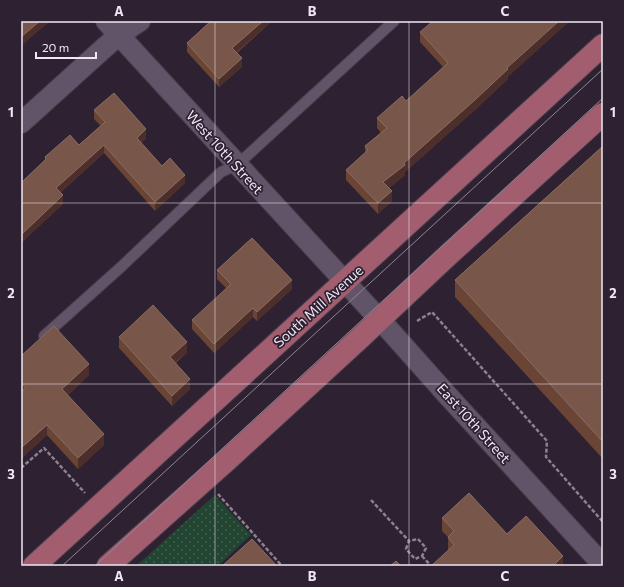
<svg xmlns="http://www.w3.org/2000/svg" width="624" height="587" font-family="Commissioner,sans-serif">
	<defs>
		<pattern id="green-dots" width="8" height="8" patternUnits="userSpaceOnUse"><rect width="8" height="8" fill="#224531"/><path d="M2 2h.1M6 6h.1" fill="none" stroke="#42604f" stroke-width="1.8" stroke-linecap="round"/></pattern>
	</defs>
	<rect width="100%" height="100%" fill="#2d2132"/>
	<!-- green -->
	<path fill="url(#green-dots)" d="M215 495 251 535 218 566H136Z"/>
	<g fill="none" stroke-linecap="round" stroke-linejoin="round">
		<defs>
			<path id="service" d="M44 336 121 267 221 172 237 165 394 21"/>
			<path id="minor" d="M106 21 392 333 449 397 603 565
				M21 123 104 48 119 35 140 21"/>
			<path id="primary" d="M34 566 603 45
				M108 566 227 460 360 338 445 258 603 114"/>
		</defs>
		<!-- service casing -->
		<use href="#service" stroke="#493f4e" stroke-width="12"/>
		<!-- minor casing -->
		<use href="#minor" stroke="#493f4e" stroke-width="22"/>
		<!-- primary casing -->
		<use href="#primary" stroke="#493f4e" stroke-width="24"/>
		<!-- path -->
		<path stroke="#8b8190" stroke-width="2.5" stroke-dasharray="4 2" stroke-linecap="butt" d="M417 321 432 312 547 441 546 457 603 522
			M21 468 44 448 85 493
			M218 494 282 566
			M371 500 409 541
			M418 539 426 548 422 556 415 559 406 549 409 541Z
			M422 556 431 566"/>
		<!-- service -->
		<use href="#service" stroke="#615468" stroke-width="10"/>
		<!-- minor -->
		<use href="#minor" stroke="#615468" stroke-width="20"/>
		<!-- primary -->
		<use href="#primary" stroke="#a25e6e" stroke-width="22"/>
		<!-- tram -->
		<path stroke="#8f8594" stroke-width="1" d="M62 566 603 69
			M95 566 603 98"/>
	</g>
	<!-- wall -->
	<path fill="#6a4434" d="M211 21H272L237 53 242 67 219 87 187 52V43Z
		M420 32 508 77V79L476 109 405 172V175L389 188 392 201 378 214 346 180V170L365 153V146L381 133 377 128V118L406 101 443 67 420 42Z
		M94 110 146 138 141 143 162 166 185 183 155 211 104 153 61 192 63 204 22 242V251L21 252V183L45 160V157L79 145 101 126 94 119Z
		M603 146V459L455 297V280Z
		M217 270 292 289 257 321 253 317 214 353 192 329V320L227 289 217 279Z
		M119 337 187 352 176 363 190 389 172 406 119 348Z
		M21 356 89 375 68 395 104 445 78 469 47 435 21 459Z
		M442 518 507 534 563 566 448 550V537L442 531Z"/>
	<!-- shaded-wall -->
	<path fill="#4c2f2b" d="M40 21H48V23L21 46V37Z
		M263 21H272L232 56V48Z
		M559 21H570L508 77V79L476 109 405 172V175L383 192V182Z
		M242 58V67L219 87V79Z
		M146 129V138L137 147V138Z
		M104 145V153L56 196V188Z
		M185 175V183L155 211V202Z
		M392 191V201L378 214V203Z
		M63 195V204L22 242V251L21 252V235Z
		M292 280V289L257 321V312Z
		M253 308V317L214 353V344Z
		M187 342V352L170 367V357Z
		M89 364V375L62 400V389Z
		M190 379V389L172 406V396Z
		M47 425V435L21 459V448Z
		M104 434V445L78 469V458Z
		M563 556V566H553Z"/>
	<!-- building -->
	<path fill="#785649" stroke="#8b6c64" d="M21 21H40L21 37Z
		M211 21H263L232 48 242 58 219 79 187 43Z
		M433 21H559L507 68 508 69 476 99 404 163 405 165 383 182 392 191 378 203 346 170 368 150 365 146 387 128 377 118 402 96 406 101 448 63 420 32Z
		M114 93 146 129 137 138 162 166 170 158 185 175 155 202 104 145 56 188 63 195 21 235V183L46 159 45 157 70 135 79 145 105 122 94 110Z
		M603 146V442L455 280Z
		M252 238 292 280 257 312 253 308 214 344 192 320 231 284 217 270Z
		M153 305 187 342 170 357 190 379 172 396 119 337Z
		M54 326 89 364 62 389 104 434 78 458 47 425 21 448V392L26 388 21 382V356Z
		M469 493 507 534 526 516 563 556 553 566H431L454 545 448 537 454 531 442 518Z
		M252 539 277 566H222Z
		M396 561 401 566H390Z"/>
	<!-- grid -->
	<path fill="none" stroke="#efe7f3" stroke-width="1" stroke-opacity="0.55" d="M215 21V566M409 21V566M21 203H603M21 384H603"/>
	<g text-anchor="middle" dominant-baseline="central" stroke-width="3.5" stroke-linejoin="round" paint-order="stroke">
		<!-- street labels -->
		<g font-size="14" fill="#efe7f3" stroke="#2d2132">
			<text transform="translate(225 152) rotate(48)">West 10th Street</text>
			<text transform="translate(318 306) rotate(-42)">South Mill Avenue</text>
			<text transform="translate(474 423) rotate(48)">East 10th Street</text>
		</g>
	</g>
	<!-- border -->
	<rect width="624" height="587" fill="none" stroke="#2d2132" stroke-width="44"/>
	<!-- scale -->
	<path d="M36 52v6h60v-6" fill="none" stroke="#efe7f3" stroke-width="2"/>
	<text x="42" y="52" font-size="12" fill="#efe7f3" stroke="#2d2132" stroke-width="3" paint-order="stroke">20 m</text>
	<rect x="22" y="22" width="580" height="543" fill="none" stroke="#efe7f3" stroke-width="1.5"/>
	<g font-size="13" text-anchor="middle" font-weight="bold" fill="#efe7f3">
		<text x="119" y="16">A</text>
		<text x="312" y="16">B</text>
		<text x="505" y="16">C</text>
		<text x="11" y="117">1</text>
		<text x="613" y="117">1</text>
		<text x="11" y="298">2</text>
		<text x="613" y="298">2</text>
		<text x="11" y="479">3</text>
		<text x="613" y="479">3</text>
		<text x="119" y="581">A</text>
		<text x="312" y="581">B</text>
		<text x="505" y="581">C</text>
	</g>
</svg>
